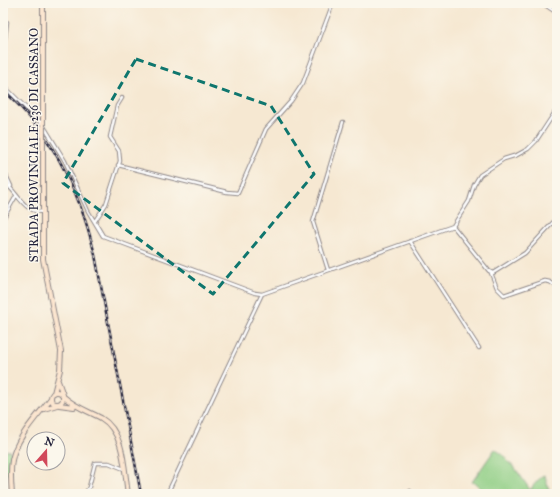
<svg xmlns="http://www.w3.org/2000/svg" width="560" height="497" font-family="'IM FELL Great Primer',serif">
	<rect width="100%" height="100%" fill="#fbf7ec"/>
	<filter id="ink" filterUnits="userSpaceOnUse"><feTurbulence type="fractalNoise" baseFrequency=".025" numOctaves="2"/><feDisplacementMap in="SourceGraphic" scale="8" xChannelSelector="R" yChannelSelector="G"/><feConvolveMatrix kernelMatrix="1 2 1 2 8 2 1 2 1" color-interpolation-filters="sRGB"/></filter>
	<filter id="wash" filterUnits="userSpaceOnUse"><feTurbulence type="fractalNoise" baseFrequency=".012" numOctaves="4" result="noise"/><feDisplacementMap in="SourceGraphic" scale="16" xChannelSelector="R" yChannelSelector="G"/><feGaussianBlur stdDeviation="0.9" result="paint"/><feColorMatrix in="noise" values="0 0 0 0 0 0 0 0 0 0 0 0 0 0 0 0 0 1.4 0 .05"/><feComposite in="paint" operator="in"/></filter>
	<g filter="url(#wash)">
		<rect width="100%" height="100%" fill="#f6e8d2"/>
		<!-- green -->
		<path fill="#8ecd83" stroke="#58785f" d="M3 449 8 451 9 450 12 454 9 475 3 473Z
			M495 449 507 458 506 460 515 468 531 491 532 487 543 475 545 476 550 494H482L478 485 472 482Z"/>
	</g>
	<g filter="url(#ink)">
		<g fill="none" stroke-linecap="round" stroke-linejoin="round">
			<defs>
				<path id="street" d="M542 3 557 13
					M3 55 7 22
					M3 85 43 125 65 161 88 211 103 236 255 293 262 294
					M118 165 227 192 238 193 266 129 291 101 303 83 333 3
					M3 169 11 186
					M3 182C18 190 20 211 43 212
					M3 219 16 196
					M95 221 106 204 120 161 119 151 110 137 117 106 122 98
					M453 226 489 271 493 273 525 253 557 218
					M410 241 479 348
					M328 270 313 222 343 122
					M491 273 497 288 504 295 545 281 550 282 557 287
					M85 494 89 487 95 463H109L124 469
					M167 494 262 294 453 226 469 201 474 185 480 175 504 159 517 155 528 149 536 141 557 109
					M409 494 410 491"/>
				<path id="secondary" d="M43 127V3
					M43 140V259L61 351 60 370 54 393
					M58 381 63 395
					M51 398a6 6 0 1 1 12 0a6 6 0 1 1-12 0Z
					M64 397C75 407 88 411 101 418 125 432 124 470 128 494
					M59 405 74 407
					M44 409 57 405
					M12 494C11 483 10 471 12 460 17 436 37 417 51 398"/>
			</defs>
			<!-- street casing -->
			<use href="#street" stroke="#8c8586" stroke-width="4.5"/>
			<!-- secondary casing -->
			<use href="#secondary" stroke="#8c8586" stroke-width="6"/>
			<!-- street -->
			<use href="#street" stroke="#fff" stroke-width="2.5"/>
			<!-- secondary -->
			<use href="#secondary" stroke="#fbe5cf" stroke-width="4"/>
			<defs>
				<path id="rail" d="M3 90C52 133 80 192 95 255L141 494"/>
			</defs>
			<!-- rail casing -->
			<use href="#rail" stroke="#22223b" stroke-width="2.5"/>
			<!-- rail -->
			<use href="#rail" stroke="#fbf7ec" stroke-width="1" stroke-dasharray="3" stroke-linecap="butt"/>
			<defs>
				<path id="secondary-bridge" d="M43 140V127"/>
			</defs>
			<!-- secondary-bridge casing -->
			<use href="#secondary-bridge" stroke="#8c8586" stroke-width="6" stroke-linecap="butt"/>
			<!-- secondary-bridge -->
			<use href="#secondary-bridge" stroke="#fbe5cf" stroke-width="4"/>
		</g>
	</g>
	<!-- marked area -->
	<path fill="none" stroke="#0f766e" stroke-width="3" stroke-dasharray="8 5" stroke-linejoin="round" d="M136 59 271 106 314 174 213 294 63 183Z"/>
	<g text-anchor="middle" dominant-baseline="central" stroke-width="3" stroke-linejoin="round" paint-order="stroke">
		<!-- street labels -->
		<g font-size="12" fill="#22223b" stroke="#fbf7ec">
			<text transform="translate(34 145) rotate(-90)">STRADA PROVINCIALE 236 DI CASSANO</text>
		</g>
	</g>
	<!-- margin -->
	<rect width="560" height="497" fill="none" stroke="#fbf7ec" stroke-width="16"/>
	<!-- north arrow -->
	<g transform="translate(46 451) rotate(20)"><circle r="19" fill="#fbf7ec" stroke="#a4a2a5"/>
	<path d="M0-3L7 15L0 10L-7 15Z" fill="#d1495b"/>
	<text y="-6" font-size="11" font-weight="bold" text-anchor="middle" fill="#22223b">N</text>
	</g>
</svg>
